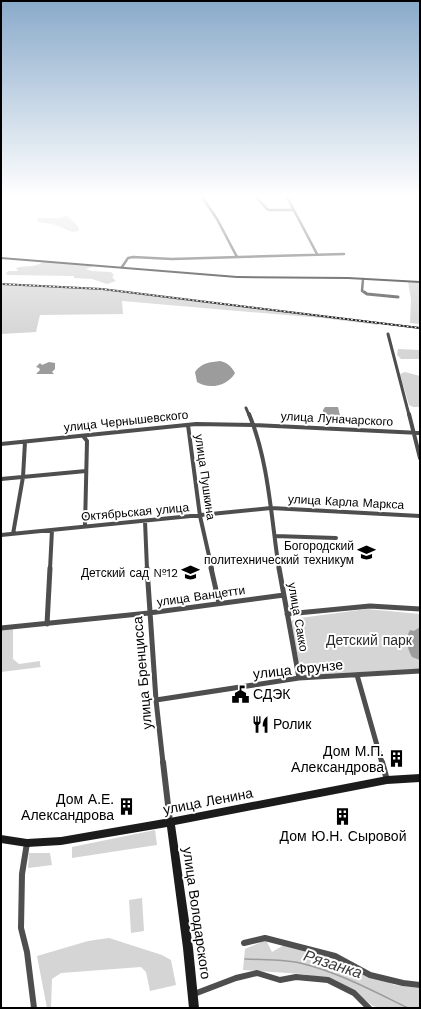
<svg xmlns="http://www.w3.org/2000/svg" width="421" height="1009" font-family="'Work Sans',sans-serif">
	<rect width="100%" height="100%" fill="#fff"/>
	<!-- green -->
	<path fill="#d5d5d5" d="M67 216 78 226 79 231 72 232 53 224 38 222 37 220 38 218H59Z
		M43 262 94 266 86 269 92 271 111 272 114 275 112 277 116 281 107 284 92 279 74 278V276L7 275 6 273 9 271H18L16 268C25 265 35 268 43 262Z
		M408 282 420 283V324L410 323 411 299Z
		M1 284 102 289 378 323V325L322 318 122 301 123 314 40 315 36 332 1 334Z
		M398 349 420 350V359H401L397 355Z
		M405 372 420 376V407H413L409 405 400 374Z
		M367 609 420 614V669L301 675 291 621 300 618Z
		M13 628V659L19 664 40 661V665L41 667 1 672V630Z
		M155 830 157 845 72 858V847Z
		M29 853H50L52 865 28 868Z
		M142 898 144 931 131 933 129 900Z
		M109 938 162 955 171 960 176 985 150 991 146 972 141 967 61 973 52 979 51 1008H47L37 956 88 941Z
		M266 940 272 952 284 945 309 951 311 962 317 963 327 960 334 966 346 965 395 985 420 988V1008H379L373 1006 355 992 331 979 302 974 243 970 245 949Z"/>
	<!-- water -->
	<path fill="#9c9c9c" d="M220 361C228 363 231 366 235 373 228 386 209 390 197 382L195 372C201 363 210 362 220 361Z
		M49 362 55 363V369L52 372 54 374H36L40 370 39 368 36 367 40 363 42 365Z
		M325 407H338L341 420 337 422 324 417 323 410Z
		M420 627V660L412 657C407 648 405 639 410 630L414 631Z"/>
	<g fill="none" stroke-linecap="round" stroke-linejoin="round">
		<!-- stream -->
		<path stroke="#9c9c9c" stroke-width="1.5" d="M245 959C263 960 283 959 300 963 338 972 373 991 408 1008"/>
		<!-- street-far4 -->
		<path stroke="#4e4e4e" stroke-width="2.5" d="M202 197 217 219 237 257
			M256 197 268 210H293
			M287 197 317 254
			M122 267 128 258 133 257 172 259 344 254
			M363 279 362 291 366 293"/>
		<!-- street-far3 -->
		<path stroke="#4e4e4e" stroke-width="3" d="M364 292 367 294 398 297
			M388 334 409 415
			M246 408 249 415"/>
		<!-- street-far2 -->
		<path stroke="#4e4e4e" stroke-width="4" d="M249 414C269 462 271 518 279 569
			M409 414 420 458
			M188 425 200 516 212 569
			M83 436 87 441 85 526
			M1 444 196 424 254 425 420 433
			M1 479 86 471
			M145 521 147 569
			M13 534 23 477 25 442
			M1 535 271 508 420 516
			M275 536 336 538
			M50 569 52 530"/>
		<!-- street-far1 -->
		<path stroke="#4e4e4e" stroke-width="5" d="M147 568 156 700 163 763
			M211 568 219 603
			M279 568 299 678
			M287 614 370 606 420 609
			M47 624 50 568
			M1 628 149 613 284 595
			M357 675 382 763
			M156 700 299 678 420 671"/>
		<!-- street -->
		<path stroke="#4e4e4e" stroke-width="6" d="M163 762 170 822
			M382 762 387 780
			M27 843 22 874 21 928 27 952 34 1008
			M244 943 265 938 335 956 370 975 403 983 420 985
			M194 994 236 978 257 973 280 980 296 977 328 980 354 993 369 1008"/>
		<!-- secondary -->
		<path fill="#1b1b1b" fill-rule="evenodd" d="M1 257 237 276 348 277 420 281V283L348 279 237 278 1 259Z
			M420 774V782L387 784 175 825 193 948 199 1008H189L183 948 167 827 61 845 27 847 1 843V835L27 839 61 837 170 818 387 776Z"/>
		<defs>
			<path id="rail" d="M1 284 102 289 420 328"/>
		</defs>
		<!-- rail casing -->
		<use href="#rail" stroke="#000" stroke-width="2"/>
		<!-- rail -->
		<use href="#rail" stroke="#fff" stroke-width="1" stroke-dasharray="2" stroke-linecap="butt"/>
	</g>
	<!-- sky -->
	<linearGradient id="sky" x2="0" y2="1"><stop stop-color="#89aaca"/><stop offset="0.58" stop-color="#fff"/><stop offset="1" stop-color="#fff" stop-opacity="0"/></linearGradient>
	<rect width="421" height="338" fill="url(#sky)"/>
	<!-- icons -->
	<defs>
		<symbol id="university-bare" viewBox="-9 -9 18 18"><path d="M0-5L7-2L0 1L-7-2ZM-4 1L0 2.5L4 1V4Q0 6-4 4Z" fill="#000" stroke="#fff" stroke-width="2.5" paint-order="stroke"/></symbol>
		<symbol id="school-bare" viewBox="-9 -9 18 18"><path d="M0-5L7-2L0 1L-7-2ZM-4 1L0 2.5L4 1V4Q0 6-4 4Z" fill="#000" stroke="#fff" stroke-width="2.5" paint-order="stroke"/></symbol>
		<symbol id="civic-bare" viewBox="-9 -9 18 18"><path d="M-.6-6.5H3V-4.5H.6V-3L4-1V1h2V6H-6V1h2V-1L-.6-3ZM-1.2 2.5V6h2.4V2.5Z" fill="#000" stroke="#fff" stroke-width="2.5" paint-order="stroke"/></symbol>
		<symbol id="restaurant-bare" viewBox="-9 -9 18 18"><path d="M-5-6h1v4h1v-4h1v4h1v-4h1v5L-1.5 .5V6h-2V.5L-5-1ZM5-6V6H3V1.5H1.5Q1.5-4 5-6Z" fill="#000" stroke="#fff" stroke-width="2.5" paint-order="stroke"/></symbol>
		<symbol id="building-bare" viewBox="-9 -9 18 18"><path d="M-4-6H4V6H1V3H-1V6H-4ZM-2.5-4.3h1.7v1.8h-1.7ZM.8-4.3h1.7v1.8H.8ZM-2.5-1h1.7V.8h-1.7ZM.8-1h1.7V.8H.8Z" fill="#000" stroke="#fff" stroke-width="2.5" paint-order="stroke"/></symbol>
	</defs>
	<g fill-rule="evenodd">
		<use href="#university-bare" x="354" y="540" width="25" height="25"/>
		<use href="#school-bare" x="178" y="560" width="25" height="25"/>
		<use href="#civic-bare" x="228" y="682" width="25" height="25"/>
		<use href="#restaurant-bare" x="248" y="712" width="25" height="25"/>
		<use href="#building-bare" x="384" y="746" width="25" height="25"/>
		<use href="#building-bare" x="114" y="794" width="25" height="25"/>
		<use href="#building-bare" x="330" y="804" width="25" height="25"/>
	</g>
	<g text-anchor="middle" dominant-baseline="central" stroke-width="4" stroke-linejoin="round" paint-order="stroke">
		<!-- street labels -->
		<g font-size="12" fill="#000" stroke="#fff">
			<text transform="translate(337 419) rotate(3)">улица Луначарского</text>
			<text transform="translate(126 421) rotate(-6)">улица Чернышевского</text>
			<text transform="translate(205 477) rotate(82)">улица Пушкина</text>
			<text transform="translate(346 502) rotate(3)">улица Карла Маркса</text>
			<text transform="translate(135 512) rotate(-5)">Октябрьская улица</text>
			<text transform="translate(201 596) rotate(-8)">улица Ванцетти</text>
			<text transform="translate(298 617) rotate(80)">улица Сакко</text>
		</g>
		<!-- poi labels -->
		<g font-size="12" fill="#000" stroke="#fff" text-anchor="end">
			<text x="354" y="546">Богородский<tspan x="354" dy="14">политехнический техникум</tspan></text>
			<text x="178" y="573">Детский сад №12</text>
		</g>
		<!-- near-park labels -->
		<g font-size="14" fill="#2c2c2c" stroke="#fff">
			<text x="369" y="640">Детский парк</text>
		</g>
		<!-- near-street labels -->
		<g font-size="14" fill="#000" stroke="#fff">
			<text transform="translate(298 669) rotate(-6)">улица Фрунзе</text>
			<text transform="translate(142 673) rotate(-95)">улица Бренцисса</text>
			<text transform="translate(208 801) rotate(-11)">улица Ленина</text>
			<text transform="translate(197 913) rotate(82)">улица Володарского</text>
		</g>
		<!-- near-poi labels -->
		<g font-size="14" fill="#000" stroke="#fff" text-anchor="start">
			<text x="253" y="694">СДЭК</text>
			<text x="273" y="724">Ролик</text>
			<text x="384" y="751" text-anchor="end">Дом М.П.<tspan x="384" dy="16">Александрова</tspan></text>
			<text x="114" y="799" text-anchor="end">Дом А.Е.<tspan x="114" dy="16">Александрова</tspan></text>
			<text x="343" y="836" text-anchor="middle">Дом Ю.Н. Сыровой</text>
		</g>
		<!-- near-water labels -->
		<g font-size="16" font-style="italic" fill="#3d3d3d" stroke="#fff">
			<text transform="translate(333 964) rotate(18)">Рязанка</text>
		</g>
	</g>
	<!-- border -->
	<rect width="421" height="1009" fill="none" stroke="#000000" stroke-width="4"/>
</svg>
